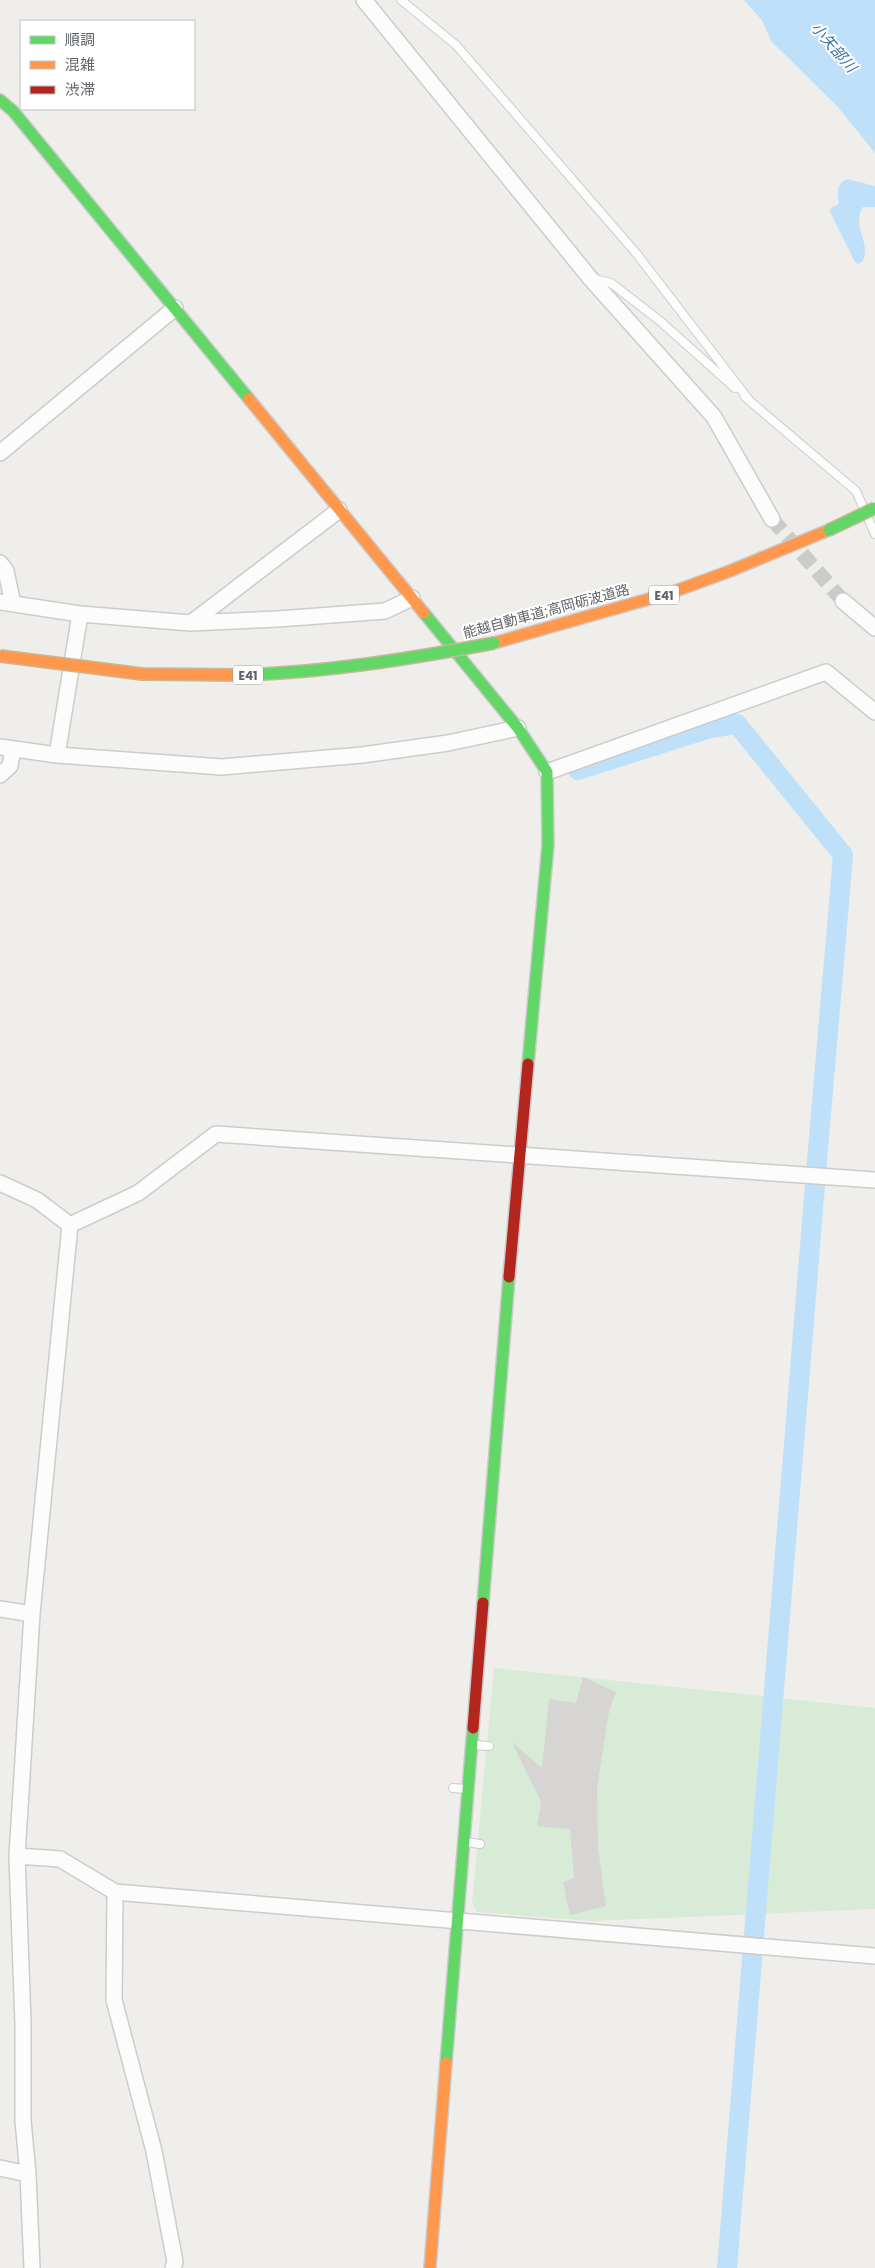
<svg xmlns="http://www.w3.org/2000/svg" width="875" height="2268" font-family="Poppins,'Noto Sans JP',sans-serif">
	<rect width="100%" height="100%" fill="#efeeea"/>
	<!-- green -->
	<path fill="#d8ebd6" d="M494 1668 875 1708V1909L593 1921 477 1912 472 1903Z"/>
	<!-- water -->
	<path fill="#bfe0f9" d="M744 0H875V153L837 106 771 41 762 20Z
		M847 179 875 186V207H863C851 225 871 242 863 261L858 264 855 262 830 212 831 208 839 204C838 193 835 184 847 179Z"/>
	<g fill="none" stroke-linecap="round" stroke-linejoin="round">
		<!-- canal -->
		<path stroke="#bfe0f9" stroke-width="20" d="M578 770 710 728 737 724 843 855 815 1185 727 2268"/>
	</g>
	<!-- building -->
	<path fill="#d6d5d3" d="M583 1677 616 1692 609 1711 597 1788 598 1847 606 1906 570 1915 563 1882 574 1878 570 1829 537 1826 541 1802 512 1742 542 1768 549 1699 576 1703Z"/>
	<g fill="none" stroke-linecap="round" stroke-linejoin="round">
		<!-- street-tunnel -->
		<path stroke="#cbcbca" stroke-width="15" stroke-dasharray="15 8" stroke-linecap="butt" d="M772 519 843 601"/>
		<defs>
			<path id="lane" d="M401 0 456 45 636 253 749 400
				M595 279 611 283 660 321 735 388
				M745 397 856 491 875 534
				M473 1745 489 1746
				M453 1788 466 1789
				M465 1842 480 1844"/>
			<path id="street" d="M364 0 590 278 714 417 772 519
				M0 453 175 308
				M0 563 6 571 13 604
				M843 601 875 628
				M0 602 80 614 191 623 278 619 385 611 412 598
				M191 623 339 510
				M0 747 57 755 222 767 362 755 448 743 518 728
				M57 755 80 614
				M547 772 826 672 875 712
				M0 775 10 766 13 749
				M0 1183 37 1200 70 1225
				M70 1225 138 1193 216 1134 875 1180
				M0 1609 32 1614
				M17 1856 60 1859 115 1892 114 2000 154 2151 175 2262 173 2268
				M115 1892 875 1956
				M0 2168 28 2174
				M32 2268 28 2174 23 2121V2023L17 1856 32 1614 70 1225"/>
			<path id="fast" d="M0 100 13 111 249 399
				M424 613 518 728 547 772 548 845 528 1064
				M483 1603 509 1277
				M446 2063 473 1728"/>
			<path id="slow" d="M249 399 424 613
				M494 643 670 593 730 571 829 530
				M430 2268 446 2063"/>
			<path id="jam" d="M509 1277 528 1064
				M473 1728 483 1603"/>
		</defs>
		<!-- lane casing -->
		<use href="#lane" stroke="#cbcccc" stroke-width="10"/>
		<!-- street casing -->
		<use href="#street" stroke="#cbcccc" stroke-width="18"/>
		<!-- fast casing -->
		<use href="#fast" stroke="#cacacb" stroke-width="14"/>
		<!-- slow casing -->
		<use href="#slow" stroke="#cacacb" stroke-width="14"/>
		<!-- jam casing -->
		<use href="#jam" stroke="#cacacb" stroke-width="14"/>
		<!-- lane -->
		<use href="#lane" stroke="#fdfcfc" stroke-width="8"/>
		<!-- street -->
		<use href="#street" stroke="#fdfcfc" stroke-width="15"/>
		<!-- fast -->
		<use href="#fast" stroke="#63d668" stroke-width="11"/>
		<!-- slow -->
		<use href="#slow" stroke="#ff974d" stroke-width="11"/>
		<!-- jam -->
		<use href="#jam" stroke="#b3261e" stroke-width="11"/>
		<defs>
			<path id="fast-bridge" d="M829 530 875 508
				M236 675C323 673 409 659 494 643"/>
			<path id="slow-bridge" d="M0 656 142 674 236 675"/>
		</defs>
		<!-- fast-bridge casing -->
		<use href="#fast-bridge" stroke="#c8b996" stroke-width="14" stroke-linecap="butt"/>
		<!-- slow-bridge casing -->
		<use href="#slow-bridge" stroke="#c8b996" stroke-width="14" stroke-linecap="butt"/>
		<!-- fast-bridge -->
		<use href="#fast-bridge" stroke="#63d668" stroke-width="11"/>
		<!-- slow-bridge -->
		<use href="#slow-bridge" stroke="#ff974d" stroke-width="11"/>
	</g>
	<g text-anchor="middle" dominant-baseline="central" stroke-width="4" stroke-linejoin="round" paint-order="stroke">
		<!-- shield labels -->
		<g fill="#fff" stroke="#8f9295" stroke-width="1">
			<rect x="649" y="585.5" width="30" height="19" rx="4"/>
			<rect x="233" y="665.5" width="30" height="19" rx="4"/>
		</g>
		<g font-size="12" font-weight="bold" fill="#5f6368">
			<text x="664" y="595">E41</text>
			<text x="248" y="675">E41</text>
		</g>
		<!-- street labels -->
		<g font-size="14" fill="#5f6368" stroke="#fff">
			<text transform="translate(546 611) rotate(-15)">能越自動車道;高岡砺波道路</text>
		</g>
		<!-- water labels -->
		<g font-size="15" font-style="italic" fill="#4174aa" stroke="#fff">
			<text transform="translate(834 47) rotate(49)">小矢部川</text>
		</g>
	</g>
	<!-- legend -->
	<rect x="20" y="20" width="175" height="90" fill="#ffffff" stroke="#bfc1c3"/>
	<rect x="30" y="36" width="25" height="8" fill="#63d668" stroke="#bfc1c3"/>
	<text x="65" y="45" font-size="15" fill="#5f6368">順調</text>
	<rect x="30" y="61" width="25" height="8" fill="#ff974d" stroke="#bfc1c3"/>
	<text x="65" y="70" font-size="15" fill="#5f6368">混雑</text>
	<rect x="30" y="86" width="25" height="8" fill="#b3261e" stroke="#bfc1c3"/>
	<text x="65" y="95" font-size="15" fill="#5f6368">渋滞</text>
</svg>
